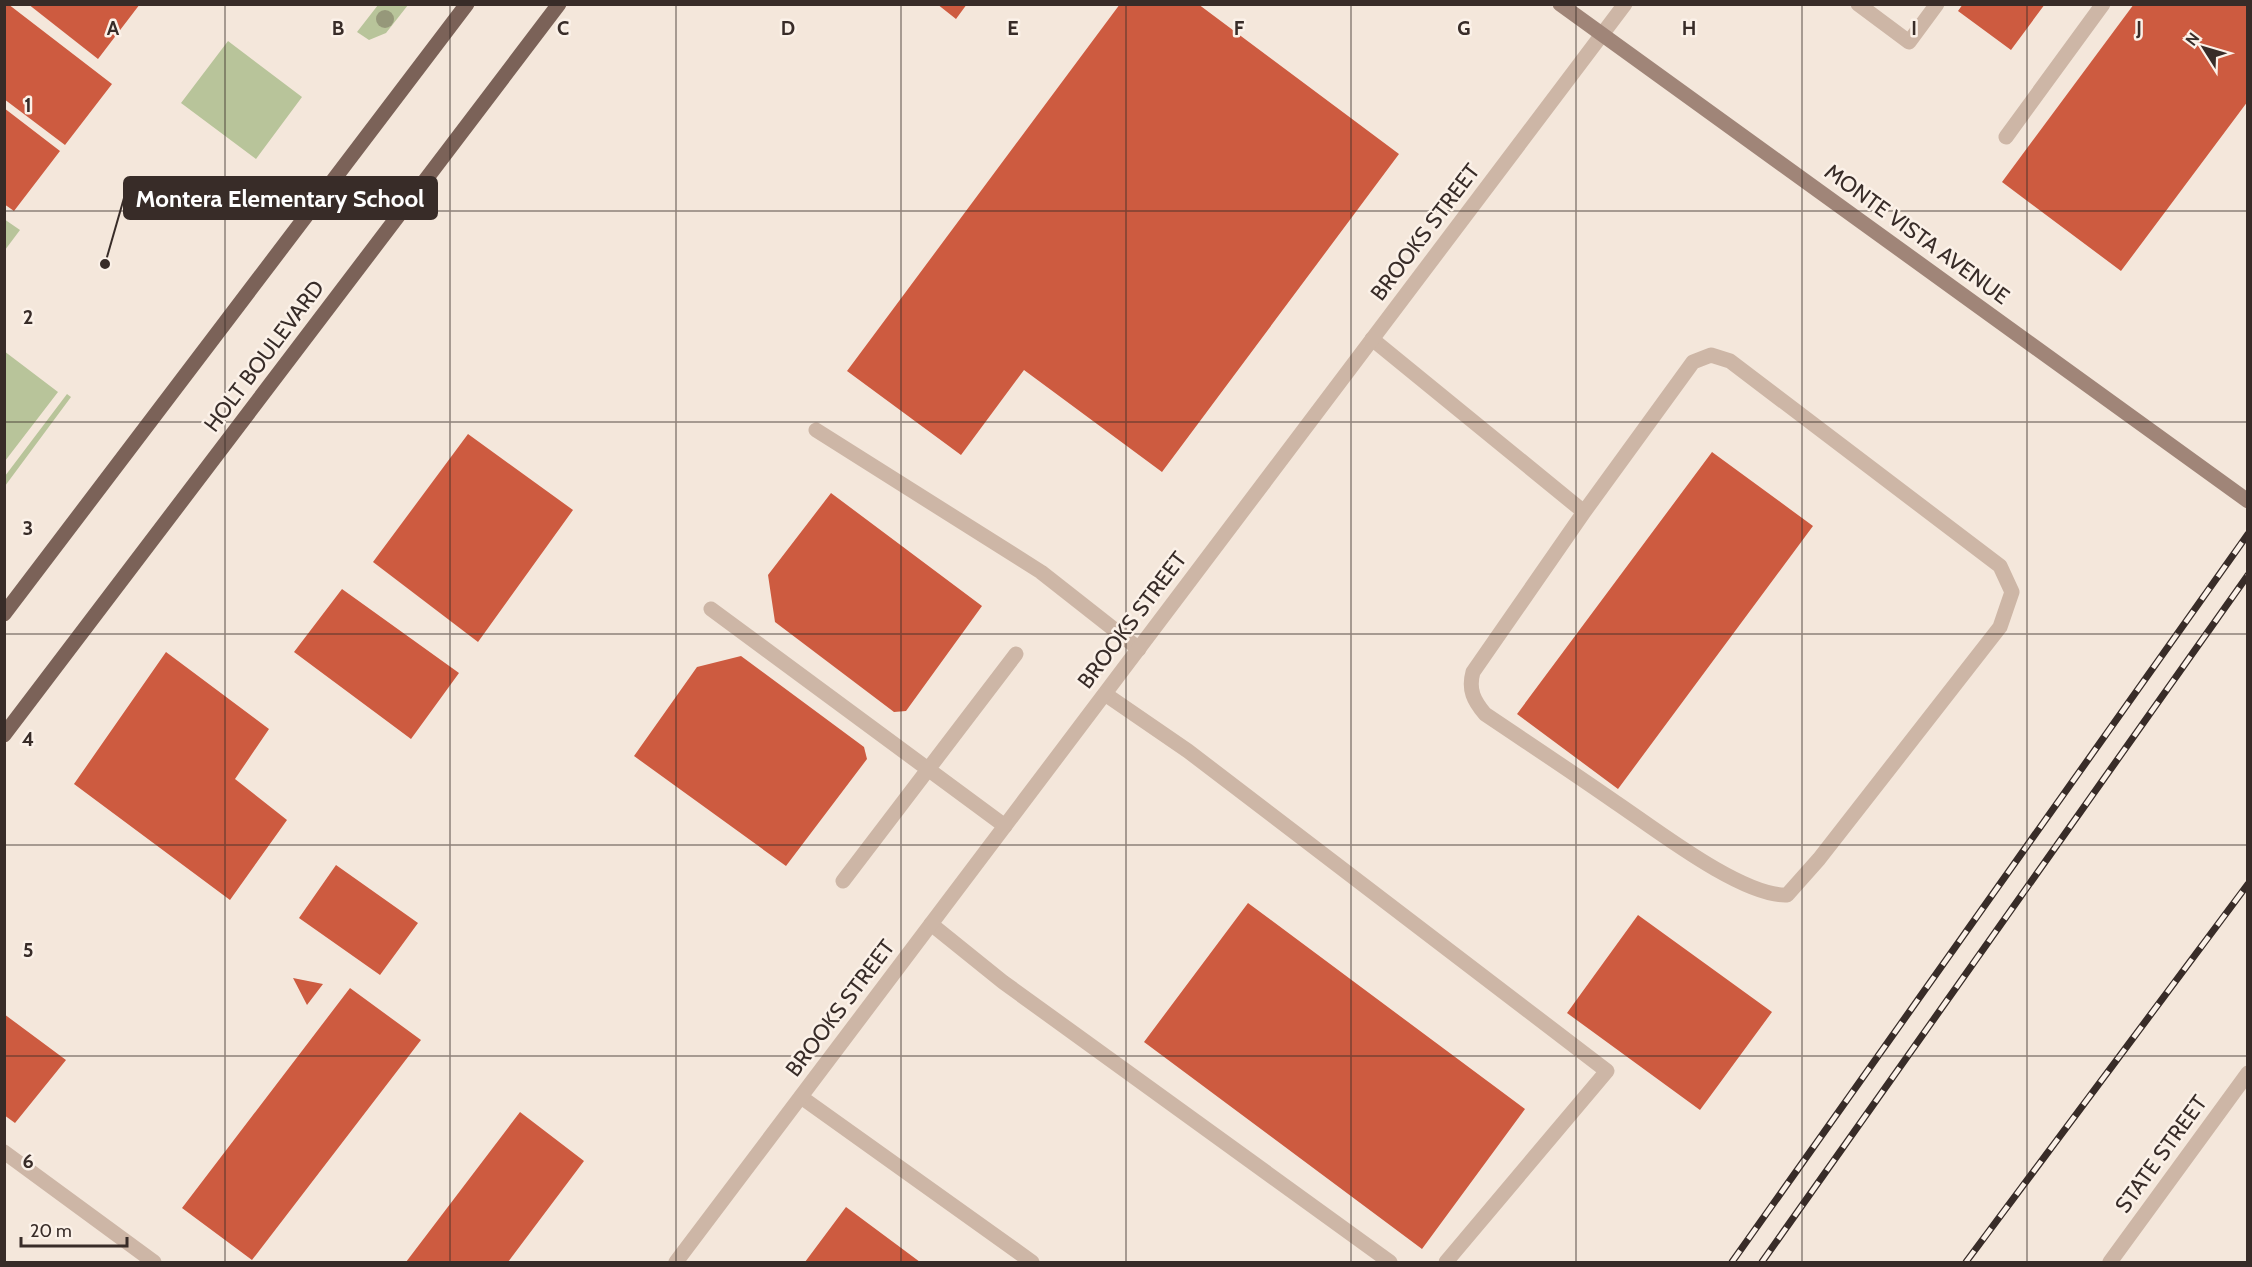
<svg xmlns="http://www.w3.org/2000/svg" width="2252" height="1267" font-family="Cabin,sans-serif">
	<rect width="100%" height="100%" fill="#f4e7db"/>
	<!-- green -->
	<path fill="#b8c49a" d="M378 5H408L386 33 369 40 357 32Z
		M228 41 302 97 256 159 181 103Z
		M4 219 20 230 5 250H4Z
		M4 351 58 392 5 461H4Z
		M67 394 71 397 5 486V476Z"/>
	<!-- building -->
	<path fill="#cd5b40" d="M4 4H8L112 84 65 145 4 99Z
		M28 4H140L98 59Z
		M937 4H967L956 19Z
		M1120 4H1198L1399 154 1162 472 1024 370 961 455 847 371Z
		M1963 4H2045L2011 50 1958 11Z
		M2134 4H2248V101L2121 271 2002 182Z
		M4 108 60 151 14 211 4 204Z
		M468 434 573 510 478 642 373 562Z
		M1712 452 1813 526 1618 789 1517 714Z
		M831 493 982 606 906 711 894 712 775 622 768 575Z
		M342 589 459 673 411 739 294 652Z
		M166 652 269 729 235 779 287 820 230 900 74 784Z
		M741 656 864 747 867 759 786 866 634 756 697 667Z
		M336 865 418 923 380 975 299 918Z
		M1248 903 1525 1109 1422 1249 1144 1042Z
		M1638 915 1772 1012 1700 1110 1567 1013Z
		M293 978 323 984 307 1005Z
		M350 988 421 1040 252 1260 182 1208Z
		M4 1014 66 1060 15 1123 4 1115Z
		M520 1112 584 1161 508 1262H406Z
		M846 1207 920 1262H805Z"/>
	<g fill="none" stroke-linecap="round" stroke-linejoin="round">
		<!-- service -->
		<path stroke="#cdb6a6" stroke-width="15" d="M1858 4 1909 42 1937 4
			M2006 137 2103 4
			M1372 339 1584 512
			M1711 355 1730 361 2000 566 2012 592 2000 627 1819 859 1787 895C1742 897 1654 828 1615 802 1572 772 1528 743 1485 714 1474 701 1468 690 1473 672L1584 512 1693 362Z
			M816 430 1041 572 1139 649
			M711 609 1005 826
			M1105 694 1188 751 1607 1071 1446 1262
			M843 881 1016 654
			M931 924 1003 982 1390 1262
			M801 1097 1032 1262
			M4 1152 154 1262"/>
		<!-- minor -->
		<path stroke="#cdb6a6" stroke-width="15" d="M676 1262 1625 4"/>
		<!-- tertiary -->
		<path stroke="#cdb6a6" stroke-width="15" d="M2110 1262 2248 1073"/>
		<!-- secondary -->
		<path stroke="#a08578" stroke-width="15" d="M1560 4 2248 501"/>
		<!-- primary -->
		<path stroke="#7b6258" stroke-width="15" d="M4 614 467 4
			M4 735 559 4"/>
		<defs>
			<path id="rail" d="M1732 1262 2248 534
				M1762 1262 2248 575
				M1966 1262 2248 884"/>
		</defs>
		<!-- rail casing -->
		<use href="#rail" stroke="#382c28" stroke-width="7"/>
		<!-- rail -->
		<use href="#rail" stroke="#fbf1e8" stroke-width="4.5" stroke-dasharray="14" stroke-linecap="butt"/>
	</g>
	<!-- trees -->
	<circle fill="#96987a" cx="385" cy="19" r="9"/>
	<!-- grid -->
	<path fill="none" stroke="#382c28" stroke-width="1.5" stroke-opacity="0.55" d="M225 4V1262M450 4V1262M676 4V1262M901 4V1262M1126 4V1262M1351 4V1262M1576 4V1262M1802 4V1262M2027 4V1262M4 211H2248M4 422H2248M4 634H2248M4 845H2248M4 1056H2248"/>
	<g text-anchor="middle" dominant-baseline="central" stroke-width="5" stroke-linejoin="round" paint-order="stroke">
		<!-- street labels -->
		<g font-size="22" fill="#382c28" stroke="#fbf1e8">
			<text transform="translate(1425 232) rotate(-53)">BROOKS STREET</text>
			<text transform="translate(1917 234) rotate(36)">MONTE VISTA AVENUE</text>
			<text transform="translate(264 356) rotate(-53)">HOLT BOULEVARD</text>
			<text transform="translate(1132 620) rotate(-53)">BROOKS STREET</text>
			<text transform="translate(840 1008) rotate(-53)">BROOKS STREET</text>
			<text transform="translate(2161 1154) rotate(-54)">STATE STREET</text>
		</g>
	</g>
	<g font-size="20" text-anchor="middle" font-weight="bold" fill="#382c28" stroke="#fbf1e8" stroke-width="5" stroke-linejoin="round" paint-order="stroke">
		<text x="113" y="35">A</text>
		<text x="338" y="35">B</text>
		<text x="563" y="35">C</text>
		<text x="788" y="35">D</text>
		<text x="1013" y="35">E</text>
		<text x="1239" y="35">F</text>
		<text x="1464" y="35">G</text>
		<text x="1689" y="35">H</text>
		<text x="1914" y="35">I</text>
		<text x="2139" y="35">J</text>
		<text x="28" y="112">1</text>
		<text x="28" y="324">2</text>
		<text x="28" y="535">3</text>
		<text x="28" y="746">4</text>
		<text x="28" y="957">5</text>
		<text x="28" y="1168">6</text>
	</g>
	<!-- callouts -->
	<path fill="none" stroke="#382c28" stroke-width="2" d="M105 264L124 198"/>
	<circle fill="#382c28" stroke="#fbf1e8" stroke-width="2" cx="105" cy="264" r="6"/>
	<rect fill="#382c28" stroke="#382c28" stroke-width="2" x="124" y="177" width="313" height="42" rx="6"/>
	<g font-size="24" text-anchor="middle" font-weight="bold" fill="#fff">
		<text x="280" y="207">Montera Elementary School</text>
	</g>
	<!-- border -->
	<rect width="2252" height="1267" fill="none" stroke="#382c28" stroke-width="12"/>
	<!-- north arrow -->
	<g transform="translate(2204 48) rotate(307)" stroke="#fbf1e8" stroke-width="4.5" paint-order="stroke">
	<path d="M0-4.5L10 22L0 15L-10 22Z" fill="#382c28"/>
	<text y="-9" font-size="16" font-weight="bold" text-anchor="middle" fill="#382c28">N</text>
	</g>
	<!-- scale -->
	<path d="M21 1237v9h106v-9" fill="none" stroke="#382c28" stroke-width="3"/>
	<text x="30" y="1237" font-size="18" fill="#382c28" stroke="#fbf1e8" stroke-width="4.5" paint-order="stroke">20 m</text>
</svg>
